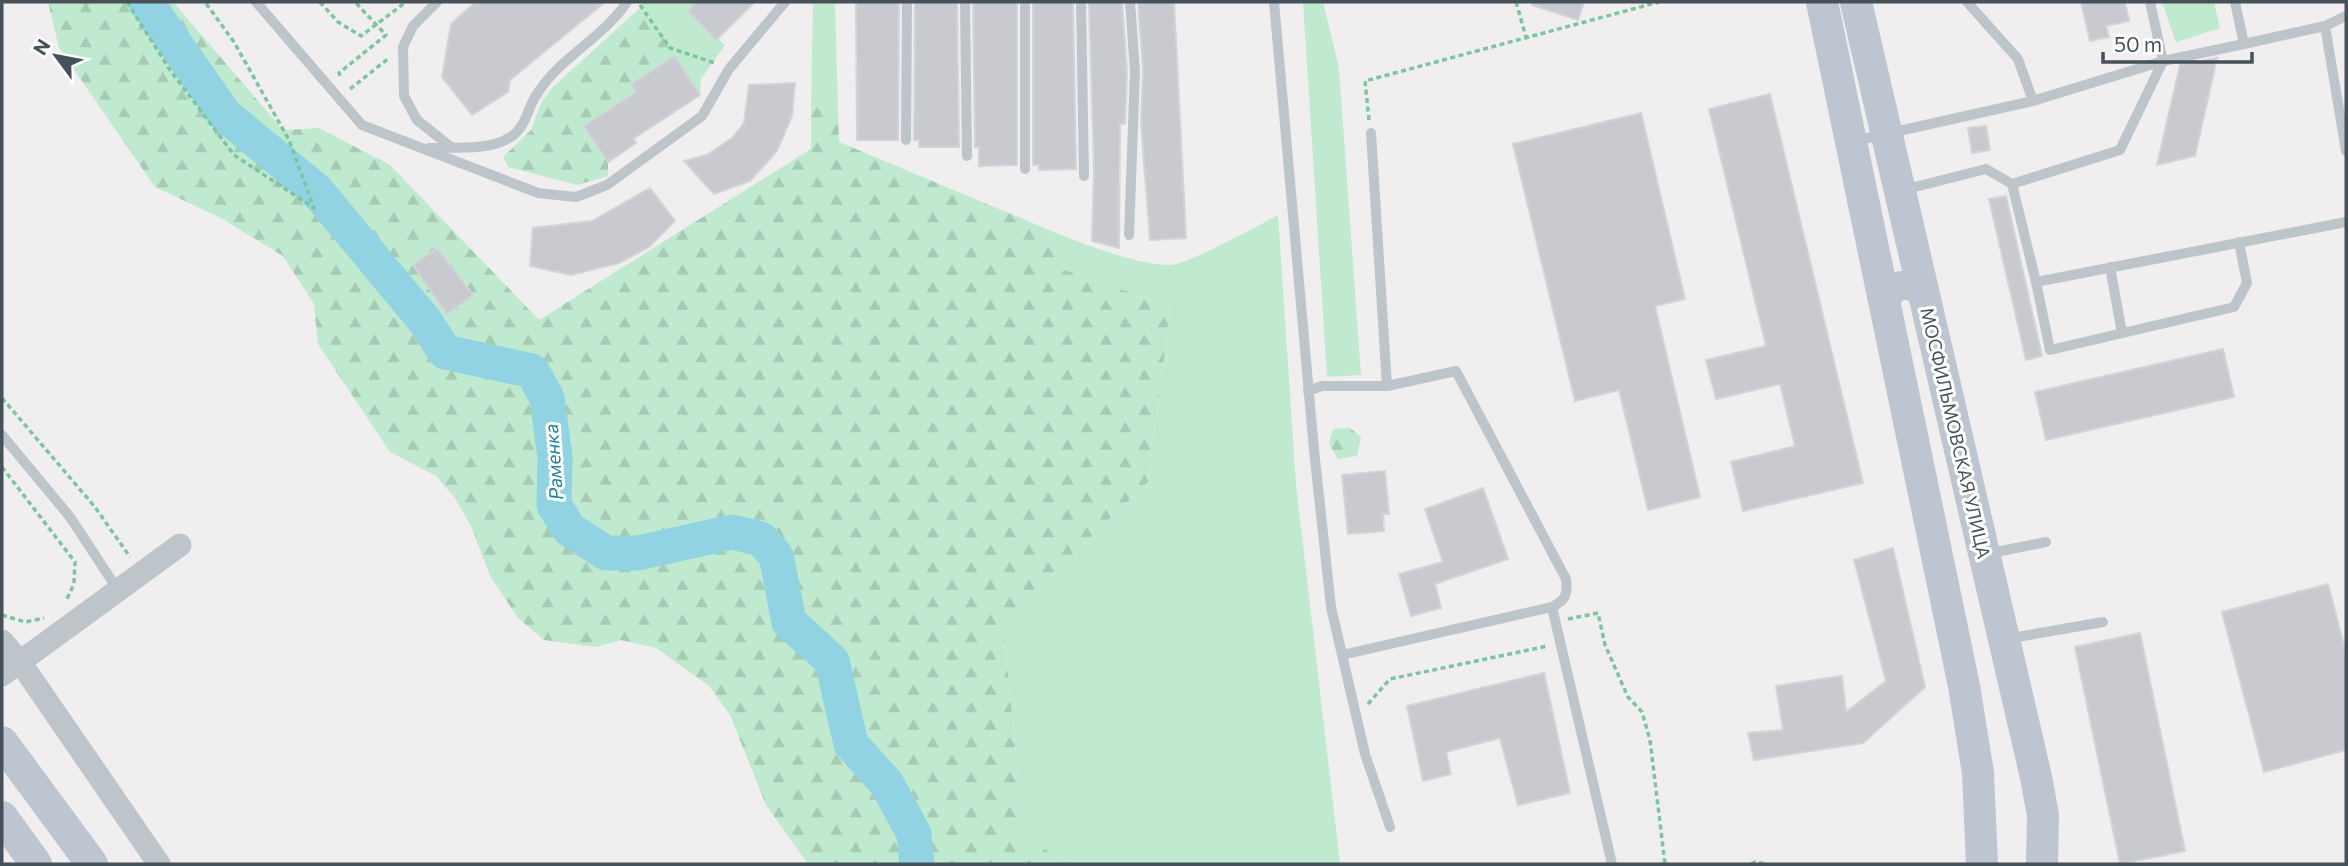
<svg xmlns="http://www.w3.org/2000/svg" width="2348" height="866" font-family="Commissioner,sans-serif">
	<defs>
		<pattern id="forest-firs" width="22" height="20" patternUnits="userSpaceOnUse" patternTransform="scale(1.75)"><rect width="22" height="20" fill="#bfeacf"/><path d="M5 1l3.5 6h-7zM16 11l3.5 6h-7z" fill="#a6cab4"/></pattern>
	</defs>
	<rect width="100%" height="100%" fill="#f0eeee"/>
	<!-- grass -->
	<path fill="#bfeacf" d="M644 2H697L688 11 725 45 701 79 700 95 642 6Z
		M813 2H835L838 110 811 106Z
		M1303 2H1323L1339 68 1361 375 1327 377Z
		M2162 2H2214L2220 28 2176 42Z
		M1278 215 1296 484 1340 864H1070L1024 837 1003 621 1148 482 1171 306 1064 270 1054 232C1083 244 1138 265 1169 265 1187 265 1258 226 1278 215Z"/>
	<!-- forest -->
	<path fill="url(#forest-firs)" d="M48 2H173L283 130 319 128 390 165 539 320 811 149V106L838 110 839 142 1054 232 1064 270 1171 306 1148 482 1003 621 1024 837 1070 864H808L766 805 730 715 709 686 656 648 621 640 596 647 544 640 518 618 490 576 472 528 455 498 436 476 390 452 318 344 314 304 283 256 221 218 155 187 59 48Z
		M642 6 675 56 632 84 636 92 584 126 608 162V176L577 185 508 167 503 157 531 130 541 103 552 88Z
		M1350 428 1361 437 1357 456 1338 459 1329 444 1333 429Z"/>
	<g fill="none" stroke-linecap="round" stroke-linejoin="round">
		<!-- river -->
		<path stroke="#91d3e3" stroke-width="35" d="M146 2 225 115 316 190 425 321 445 352 532 371 547 398 555 458 554 505 570 530 606 553H638L732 532 761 539 776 556 789 622 832 661 851 744 887 784 914 834 917 864"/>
	</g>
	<!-- building -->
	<path fill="#c8cad0" stroke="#d2d4d8" stroke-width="2" d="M475 2H605L510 80 508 92 472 115 442 77 451 24Z
		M697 2H755L716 40 688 11Z
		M856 2H899L898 140H857Z
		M915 2H957L959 147H919V140H914Z
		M973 2H1017V165L979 166V147H975Z
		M1033 2H1073L1076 169 1039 170V165H1033Z
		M1089 2H1122L1127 71 1125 124H1120L1119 248 1092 241 1094 169Z
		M1138 2H1174L1186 238 1150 240 1141 123 1143 70Z
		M1532 2H1584L1578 20 1532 5Z
		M2081 2H2125L2129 21 2106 26 2109 37 2090 41Z
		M675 56 700 95 633 139 636 143 608 162 584 126 636 92 631 84Z
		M2217 58 2195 156 2157 165 2180 65Z
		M795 83 792 116 777 151 750 181 714 194 684 161 707 155 732 138 744 123 749 85Z
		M1770 94 1863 483 1743 511 1731 462 1795 446 1780 384 1716 399 1706 360 1766 346 1709 109Z
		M1641 113 1685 299 1655 306 1700 497 1648 510 1619 390 1575 401 1513 144Z
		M1986 126 1990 150 1972 153 1968 128Z
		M650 188 675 221 649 247 619 263 571 275 530 266 533 228 592 221Z
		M2006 196 2042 356 2026 360 1989 199Z
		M437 248 473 295 447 314 413 265Z
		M2223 349 2234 397 2046 440 2035 392Z
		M1385 471 1389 514H1383L1384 531 1348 534 1342 475Z
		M1483 488 1508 559 1435 584 1441 608 1411 616 1399 574 1443 562 1425 509Z
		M1893 548 1925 687 1863 743 1754 760 1748 733 1783 730 1776 686 1842 676 1846 712 1886 681 1854 560Z
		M2328 584 2346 653V750L2264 772 2222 612Z
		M2140 633 2185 851 2120 864 2075 647Z
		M1544 673 1570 793 1518 805 1500 738 1446 752 1451 774 1423 781 1407 706Z"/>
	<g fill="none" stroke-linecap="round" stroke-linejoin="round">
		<!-- path -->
		<path stroke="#7bc59f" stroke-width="3.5" stroke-dasharray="5 3.5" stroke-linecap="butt" d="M127 2 170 70 234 155 314 208 289 140 234 42 205 2
			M320 2 338 22 361 36 406 2
			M1516 2 1526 37
			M640 5 670 48 715 63
			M340 76 339 73 386 35 355 2
			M350 89 389 58
			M1369 120 1365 81 1659 2
			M2 398 95 507 130 557
			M2 467 75 562 74 584 66 601
			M2 615 25 622 44 618
			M1568 619 1598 613 1605 645 1628 697 1642 712 1650 740 1665 864
			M1368 704 1390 679 1548 646
			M1751 864 1755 862 1765 864"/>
		<!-- service -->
		<path stroke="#bdc5cb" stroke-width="10" d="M256 2 362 125 538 193 576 197 607 185 702 116 729 69 785 2
			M437 2 413 26 403 47 404 96 417 120 451 147
			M965 2 967 156
			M1025 2V169
			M1081 2 1084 176
			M1274 2 1314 450 1331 607 1365 754 1390 827
			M1967 2 2018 59 2033 101
			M2325 26 2346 151
			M2244 44 2325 26 2346 16
			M906 140 907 2
			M1854 141 2033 101 2163 61 2244 44 2235 2
			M429 148C453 147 487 151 509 138 526 129 527 108 537 94 560 57 603 38 627 2
			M1903 190 1986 169 2012 184
			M1129 235 1135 71 1130 2
			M2239 242 2247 283 2234 307 2050 350 2036 282 2346 222
			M2110 267 2122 333
			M2036 282 2012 184 2120 150 2163 61 2150 2
			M1387 386 1456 371 1566 579C1568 594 1566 600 1552 607
			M1308 391 1322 386H1387L1371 133
			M2 435 70 517 118 590
			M1986 554 2046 542
			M2006 639 2103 622
			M1342 655 1552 607 1612 864"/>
		<!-- minor -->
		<path stroke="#bdc5cb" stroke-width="23" d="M2 641 20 662 159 864
			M2 675 180 545"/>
		<!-- tertiary -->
		<path stroke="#bdc5cb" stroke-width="28" d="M1886 308 1889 293 1901 285 1916 287 1925 300"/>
		<!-- secondary -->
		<path stroke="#bdc6d0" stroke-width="32" d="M1822 2 1964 686 1978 773 1982 864
			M1856 2 2036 777 2043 815 2042 864
			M2 742 92 864
			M2 817 36 864"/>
	</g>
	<g text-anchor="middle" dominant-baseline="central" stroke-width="6" stroke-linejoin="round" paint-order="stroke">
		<!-- street labels -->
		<g font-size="18" fill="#475159" stroke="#fff">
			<text transform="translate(1956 433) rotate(77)">МОСФИЛЬМОВСКАЯ УЛИЦА</text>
		</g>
		<!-- water labels -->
		<g font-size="19" font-style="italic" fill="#1a819a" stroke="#fff">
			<text transform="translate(553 462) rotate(-94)">Раменка</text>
		</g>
	</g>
	<!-- border -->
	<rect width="2348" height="866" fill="none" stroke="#475159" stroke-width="7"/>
	<!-- north arrow -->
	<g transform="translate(56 56) rotate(302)" stroke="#ffffff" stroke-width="5" paint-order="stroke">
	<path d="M0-5L12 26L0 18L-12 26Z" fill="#475159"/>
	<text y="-10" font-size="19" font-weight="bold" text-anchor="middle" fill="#475159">N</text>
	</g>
	<!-- scale -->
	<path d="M2103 52v10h149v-10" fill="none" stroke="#475159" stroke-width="3.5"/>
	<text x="2114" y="52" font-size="21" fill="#475159" stroke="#ffffff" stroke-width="5" paint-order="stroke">50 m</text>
</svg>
